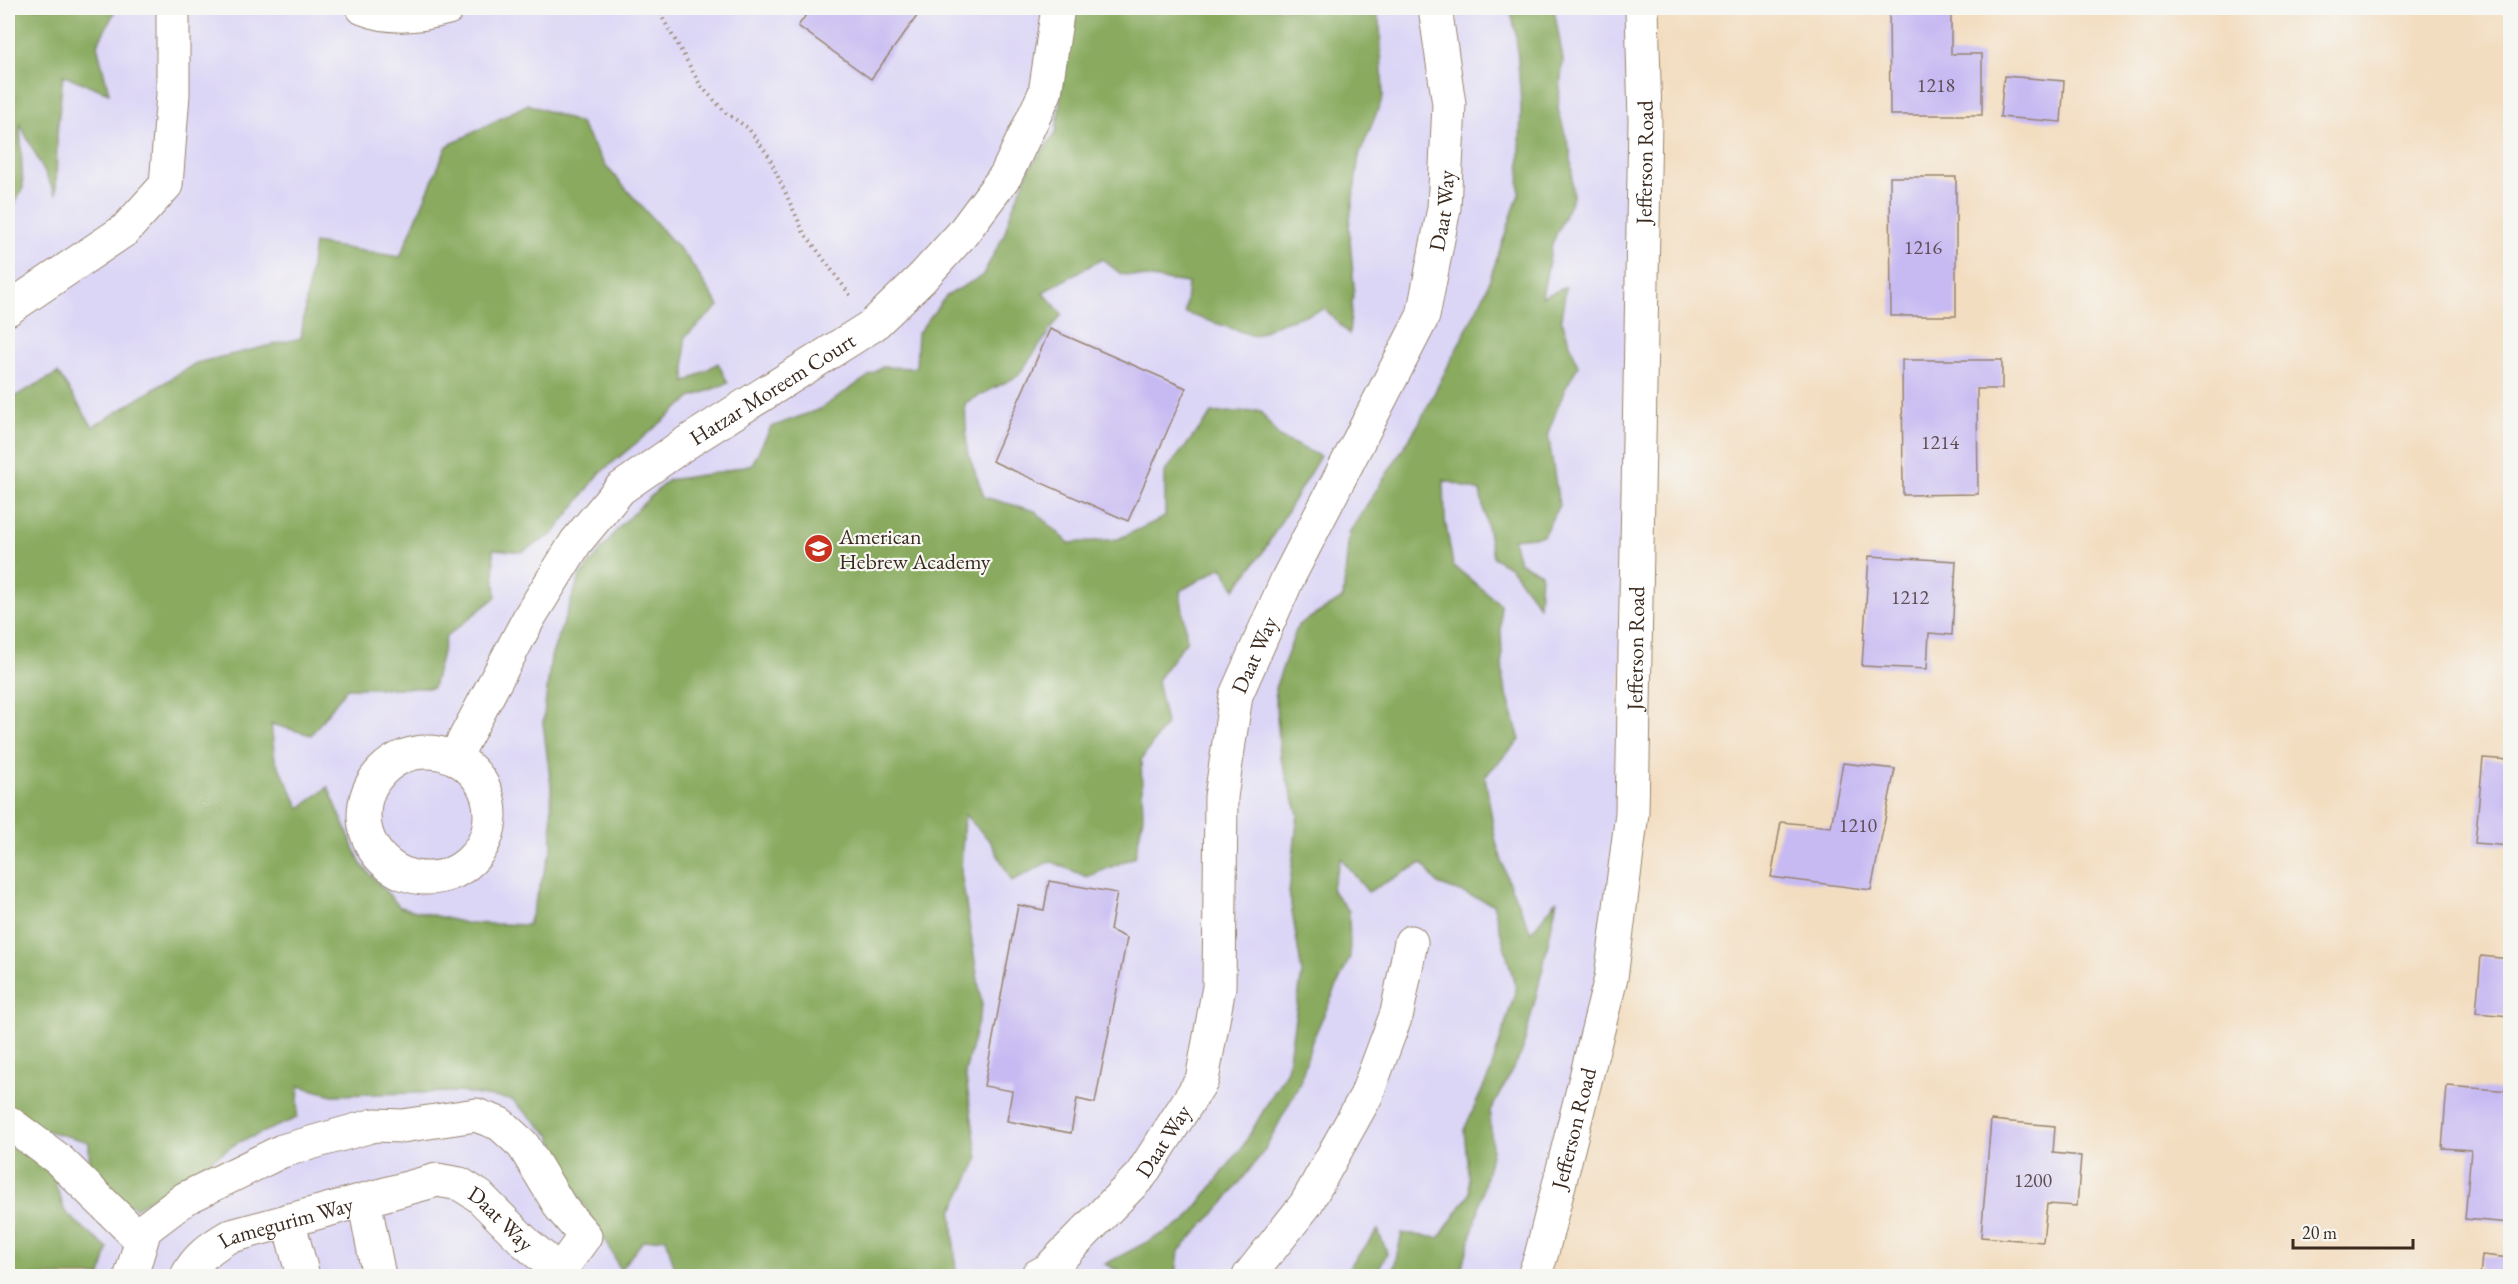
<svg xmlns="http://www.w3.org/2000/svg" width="2518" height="1284" font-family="'EB Garamond',serif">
	<rect width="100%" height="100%" fill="#f6f6f2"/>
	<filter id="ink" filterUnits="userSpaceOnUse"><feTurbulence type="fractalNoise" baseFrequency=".0167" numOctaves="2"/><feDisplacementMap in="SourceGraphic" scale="12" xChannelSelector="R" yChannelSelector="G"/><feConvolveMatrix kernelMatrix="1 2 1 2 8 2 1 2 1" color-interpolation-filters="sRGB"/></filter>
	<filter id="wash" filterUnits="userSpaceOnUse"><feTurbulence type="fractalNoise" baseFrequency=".008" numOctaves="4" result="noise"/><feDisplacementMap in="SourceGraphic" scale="24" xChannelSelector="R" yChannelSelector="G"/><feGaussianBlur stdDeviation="1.35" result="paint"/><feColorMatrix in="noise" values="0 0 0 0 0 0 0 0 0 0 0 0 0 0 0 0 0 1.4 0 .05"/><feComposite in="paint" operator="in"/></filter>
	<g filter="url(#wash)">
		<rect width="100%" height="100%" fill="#f3ddc0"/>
		<!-- built -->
		<path fill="#dcd6f6" d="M8 8H1642L1611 978 1534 1276H8Z"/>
		<!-- forest -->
		<path fill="#89aa5f" stroke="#626a3e" stroke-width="1.5" d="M8 8H111L114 13 97 45 109 93 63 75 57 134 56 195 20 124 23 188 8 216Z
			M1072 8H1375L1380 25 1383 97 1359 156 1349 227 1354 286 1349 334 1325 309 1280 323 1254 336 1185 313 1188 283 1121 274 1102 259 1043 292 1062 314 1018 376 965 403 967 450 984 497 1035 511 1069 543 1118 539 1165 517V472L1212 413 1260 411 1279 437 1320 456 1263 552 1235 589 1222 567 1180 591 1187 640 1157 680 1166 724 1141 760 1143 817 1135 857 1087 877 1050 861 1012 881 990 841 964 814 961 872 982 1006 965 1072 978 1160 952 1212 956 1273 953 1276H680L676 1273 666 1238 643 1241 620 1270 609 1246 576 1193 550 1135 512 1100 459 1092 333 1095 299 1086 297 1118 237 1143 136 1208 90 1188 89 1142 40 1129 8 1110V400L58 373 93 427 196 363 301 338 314 243 400 257 447 146 528 104 580 123 605 165 689 260 719 306 685 337V383L718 363 728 383 692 397 600 473 553 534 522 552 493 549 496 597 446 637 433 688H347L311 735 271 724 275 759 300 808 328 787 361 864 400 907 465 923 528 925 552 847 551 786 543 723 551 657 580 576 622 524 668 480 716 473 752 464 771 427 820 409 882 367 916 368 918 333 946 296 982 276 1004 235 1011 212 1030 167 1056 133Z
			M1510 8H1554L1563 60 1558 109 1571 154 1573 197 1552 244 1542 297 1566 287 1561 318 1578 366 1564 391 1548 433 1559 505 1543 536 1513 539 1519 562 1541 573 1539 606 1511 568 1493 557 1480 491 1444 480 1445 520 1453 565 1500 604 1503 681 1520 740 1485 776 1495 838 1508 881 1531 932 1557 900 1542 972 1522 1052 1490 1112 1492 1150 1478 1212 1460 1276H1392L1402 1233 1439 1238 1470 1193 1464 1130 1490 1073 1516 989 1493 904 1438 884 1422 863 1368 892 1341 858 1331 889 1349 911 1350 957 1312 1041 1300 1083 1264 1151 1223 1204 1179 1251 1176 1276H1129L1105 1264 1185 1222 1243 1146 1287 1070 1302 973 1289 892 1298 814 1280 756 1275 688 1298 625 1343 598 1349 533 1418 425 1485 293 1519 194 1521 104 1516 34Z
			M8 1129 47 1158 65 1212 108 1249 101 1276H8Z
			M1378 1230 1387 1253 1375 1276H1345L1350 1266Z"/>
		<g id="blocks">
			<!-- building -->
			<path fill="#c7baf2" d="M811 8H923L871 79 798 26Z
				M1889 8H1951V54H1982V115H1890Z
				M2004 76 2064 81 2061 122 2000 117Z
				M1890 177H1956V316H1891Z
				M1050 329 1186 388 1128 521 992 461Z
				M1902 360H2002V389H1977L1978 494 1903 495Z
				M1869 556 1956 561 1952 635 1929 633 1927 669 1862 666Z
				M2483 758 2510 760V846L2475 843Z
				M1843 763 1895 769 1871 890 1771 877 1781 822 1831 827Z
				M1049 881 1117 893 1110 930 1127 938 1095 1103 1077 1099 1071 1133 1007 1121 1012 1091 984 1086 1018 905 1044 910Z
				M2481 956 2510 959V1016L2476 1013Z
				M2447 1086 2510 1091V1223L2465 1219 2471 1150 2442 1148Z
				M1991 1120 2055 1126 2053 1153 2081 1156 2077 1206 2047 1204 2043 1242 1981 1237Z
				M2482 1255 2510 1258V1276H2480Z"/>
		</g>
	</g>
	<g filter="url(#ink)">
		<use href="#blocks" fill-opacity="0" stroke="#97846f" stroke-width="1.5"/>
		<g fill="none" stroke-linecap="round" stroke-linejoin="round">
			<defs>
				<g id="minor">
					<path d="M363 8C390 19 420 16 448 8"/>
					<path d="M8 309 125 230 166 185 173 94V8"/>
					<circle cx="427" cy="815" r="63"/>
					<path id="s1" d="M455 757 530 616 576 542 620 489 686 443 873 325 922 278 962 234 1006 175 1045 93 1058 8"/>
					<path d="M8 1122 58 1159 141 1240"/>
					<path d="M364 1200 379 1276"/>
					<path d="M288 1220 303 1276"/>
					<path d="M131 1276 145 1229 186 1198 282 1151 375 1125 402 1126 476 1115 500 1124 523 1145 561 1208 585 1236 559 1272"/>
					<path id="s2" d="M187 1276C196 1258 211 1247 228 1237L437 1180 460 1184 479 1196 526 1243 565 1276"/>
					<path id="s3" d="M1037 1276 1048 1270 1141 1175 1202 1080 1219 987 1221 797 1236 695 1287 580 1423 316 1444 208 1449 104 1435 8"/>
					<path d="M1249 1276 1306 1204 1366 1096 1397 1013 1411 942"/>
					<path id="s4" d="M1534 1276 1541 1256 1611 978 1632 813 1645 120 1642 8"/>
				</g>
			</defs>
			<!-- minor casing -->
			<use href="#minor" stroke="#97846f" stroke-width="35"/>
			<!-- path -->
			<path stroke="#97846f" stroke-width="4" stroke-dasharray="1.5 4.5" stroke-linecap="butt" d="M657 8 701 86 726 113 748 128 768 155 803 231 850 295"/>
			<!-- minor -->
			<use href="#minor" stroke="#fff" stroke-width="33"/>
		</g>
	</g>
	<!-- icons -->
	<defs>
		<symbol id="school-disc" viewBox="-11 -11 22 22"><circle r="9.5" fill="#c8321e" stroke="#f6f6f2"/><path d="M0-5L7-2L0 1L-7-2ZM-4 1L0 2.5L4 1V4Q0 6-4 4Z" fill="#fff"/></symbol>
	</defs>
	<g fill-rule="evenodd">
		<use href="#school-disc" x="802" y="532" width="33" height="33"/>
	</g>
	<g text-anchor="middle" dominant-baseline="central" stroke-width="4.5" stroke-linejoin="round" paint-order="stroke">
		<!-- number labels -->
		<g font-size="20" fill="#5e4e53">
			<text x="1936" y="85">1218</text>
			<text x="1923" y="247">1216</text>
			<text x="1940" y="442">1214</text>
			<text x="1910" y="597">1212</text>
			<text x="1858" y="825">1210</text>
			<text x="2033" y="1180">1200</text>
		</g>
		<!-- street labels -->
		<g font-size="22" fill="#3b2a1e" stroke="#f6f6f2">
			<text stroke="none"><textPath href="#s4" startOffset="1125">Jefferson Road</textPath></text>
			<text stroke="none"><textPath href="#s3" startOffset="1176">Daat Way</textPath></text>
			<text stroke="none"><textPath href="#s1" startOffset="498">Hatzar Moreem Court</textPath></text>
			<text stroke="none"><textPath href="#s4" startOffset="639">Jefferson Road</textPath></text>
			<text stroke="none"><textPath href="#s3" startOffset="690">Daat Way</textPath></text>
			<text stroke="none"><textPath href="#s4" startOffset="153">Jefferson Road</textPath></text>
			<text stroke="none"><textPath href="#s3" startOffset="186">Daat Way</textPath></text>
			<text stroke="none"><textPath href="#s2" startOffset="351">Daat Way</textPath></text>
			<text stroke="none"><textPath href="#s2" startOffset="117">Lamegurim Way</textPath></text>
		</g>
		<!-- poi labels -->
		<g font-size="22" fill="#3b2a1e" stroke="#f6f6f2" text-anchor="start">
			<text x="839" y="536">American<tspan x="839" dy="25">Hebrew Academy</tspan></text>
		</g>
	</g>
	<!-- margin -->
	<rect width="2518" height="1284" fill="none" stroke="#f6f6f2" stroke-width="30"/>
	<!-- scale -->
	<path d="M2293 1239v9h120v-9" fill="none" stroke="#3b2a1e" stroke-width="3"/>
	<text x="2302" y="1239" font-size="18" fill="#3b2a1e" stroke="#f6f6f2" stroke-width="4.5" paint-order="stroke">20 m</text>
</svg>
